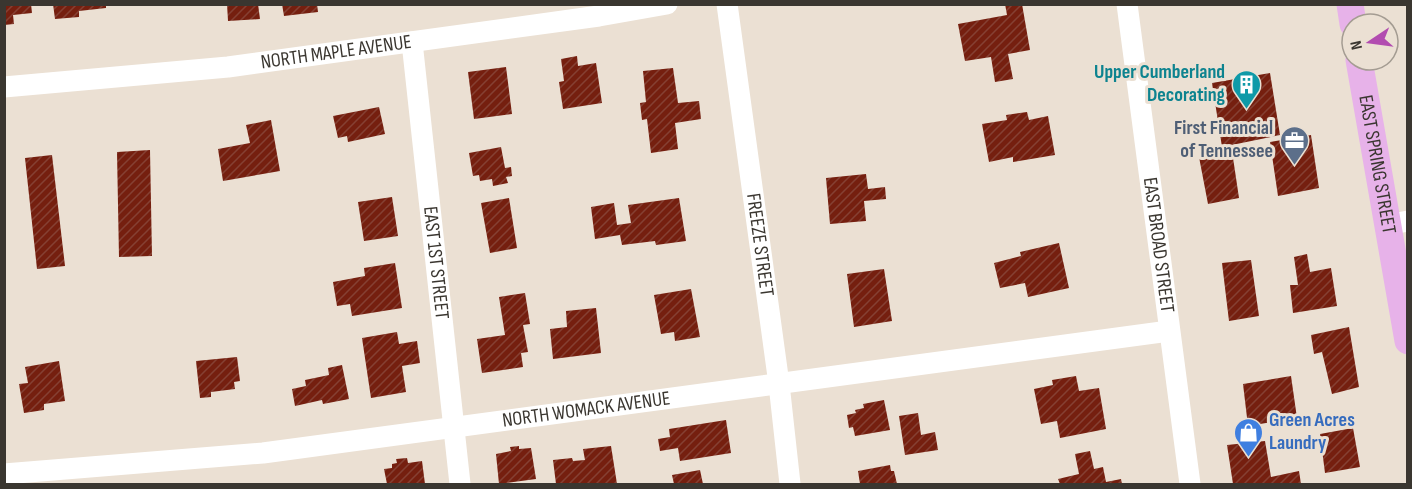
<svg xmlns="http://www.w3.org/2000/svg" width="1412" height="489" font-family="'Sofia Sans Condensed',sans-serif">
	<defs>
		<pattern id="building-hatch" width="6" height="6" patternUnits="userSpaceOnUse" patternTransform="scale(1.5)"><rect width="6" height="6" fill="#751f0f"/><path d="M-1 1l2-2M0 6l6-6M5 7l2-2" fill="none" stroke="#854033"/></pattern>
	</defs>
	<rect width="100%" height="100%" fill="#ebe0d3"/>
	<!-- building -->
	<path fill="url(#building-hatch)" d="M4 4H31L32 13 13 15 14 24 4 25Z
		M53 4H106V8L79 11V17L55 19Z
		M227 4H258L260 19 228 21Z
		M282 4H317L318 12 284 16Z
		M1005 4H1022L1030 50 1008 54 1013 79 995 82 991 57 965 61 958 24 1007 15Z
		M577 56 578 66 596 63 602 103 563 109 559 82 564 81 561 59Z
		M506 67 512 114 474 119 468 72Z
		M673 68 678 103 699 101 701 119 675 123 678 149 651 153 647 119 642 120 640 103 646 102 643 71Z
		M1270 73 1280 135 1222 147 1212 83Z
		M379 107 385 134 348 142 347 136 338 138 333 116Z
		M1027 112 1029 120 1048 116 1055 155 1013 162V157L989 162 982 124 1007 120 1006 115Z
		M271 120 280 171 223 181 218 149 250 143 246 125Z
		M1311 135 1319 188 1278 196 1270 142Z
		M501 147 505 168 511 167 512 176 506 177 508 183 493 186 492 179 480 181 479 175 473 176 469 153Z
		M150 150 152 256 119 257 117 152Z
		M1232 151 1239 198 1208 204 1199 157Z
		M52 155 65 266 37 269 25 158Z
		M866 174 868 189 885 187 886 199 864 201 866 221 830 224 826 178Z
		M392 197 398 236 364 241 358 202Z
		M509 198 517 248 490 253 481 203Z
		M679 198 686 241 656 245 655 241 622 245 620 235 595 239 591 207 614 203 617 225 631 223 628 205Z
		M1059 243 1069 288 1028 297 1025 283 1000 288 994 263 1021 256 1020 252Z
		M1307 254 1310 272 1331 268 1337 306 1293 313 1290 285H1298L1294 257Z
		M1251 260 1259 316 1229 321 1222 263Z
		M395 263 402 308 352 316 350 304 337 306 333 282 365 276 364 268Z
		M884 269 892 321 854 327 847 274Z
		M691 289 700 337 675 341 674 332 661 334 654 295Z
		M525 293 530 324 523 325 528 352 521 353 523 367 482 373 477 339 505 335 499 297Z
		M596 308 601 353 553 359 550 329 567 327 566 311Z
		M1349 327 1359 387 1332 394 1322 352 1314 354 1311 335Z
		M397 332 399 344 417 341 420 363 402 366 406 392 371 398 362 338Z
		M237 357 240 381 234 382 235 389 211 392V397L200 398 196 361Z
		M59 361 65 401 44 404V410L24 413 19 384 28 383 25 367Z
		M342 365 349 399 323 404 322 400 295 406 292 389 306 386 305 380 329 375 328 368Z
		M1076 376 1079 391 1099 388 1106 429 1060 438 1057 421 1041 424 1034 389 1053 385 1052 380Z
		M1291 376 1297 418 1248 426 1243 384Z
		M884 400 890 430 855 436 853 427 849 428 847 415 856 413 855 410 864 408 863 404Z
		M918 413 921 435 935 432 938 450 905 455 899 416Z
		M726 420 731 453 680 461 678 448 660 451 658 439 670 437 669 429Z
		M1353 428 1360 467 1325 473 1320 434Z
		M1265 441 1271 477 1299 471 1301 484H1233L1227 445Z
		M519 446V449L531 448 536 479 499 484 496 454 511 451 510 447Z
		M611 446 617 484H556L553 460 572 458 573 461 585 460 583 449Z
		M1090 451 1094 469 1103 467 1106 482 1121 479 1122 484H1060L1058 479 1079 474 1075 454Z
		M407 458 408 463 422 461 425 484H387L384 469 392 468V464L397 463 396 459Z
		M890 465 891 471H894L897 484H860L858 471Z
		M700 470 703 484H674L672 475Z"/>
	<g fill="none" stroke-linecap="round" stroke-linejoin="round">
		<!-- minor -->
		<g stroke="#fff" stroke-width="21">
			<path id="s1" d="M727 4 779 384 790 484"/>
			<path id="s2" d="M1127 4 1190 484"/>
			<path id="s3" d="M412 42 460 484"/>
			<path id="s4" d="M4 87 228 67 599 16 667 4"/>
			<path d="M1387 225 1408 221"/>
			<path id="s5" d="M4 474 263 453 1169 331"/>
		</g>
		<!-- major -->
		<g stroke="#e7b2e9" stroke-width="27">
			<path d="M1350 4 1353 24"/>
			<path id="s6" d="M1359 60 1408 341"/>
		</g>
	</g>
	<!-- icons -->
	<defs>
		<symbol id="building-pin" viewBox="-11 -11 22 30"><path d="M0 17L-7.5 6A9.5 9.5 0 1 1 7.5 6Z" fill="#0f9aa8" stroke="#ebe0d3"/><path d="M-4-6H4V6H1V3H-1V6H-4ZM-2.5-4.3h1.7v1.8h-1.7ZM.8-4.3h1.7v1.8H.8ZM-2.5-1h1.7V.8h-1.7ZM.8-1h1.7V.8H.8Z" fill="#fff"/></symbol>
		<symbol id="office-pin" viewBox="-11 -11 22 30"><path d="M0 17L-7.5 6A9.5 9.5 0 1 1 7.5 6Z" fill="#5c6f8a" stroke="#ebe0d3"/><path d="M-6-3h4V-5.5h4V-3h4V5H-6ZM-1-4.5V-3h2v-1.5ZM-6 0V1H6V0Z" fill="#fff"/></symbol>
		<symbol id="shop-pin" viewBox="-11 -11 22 30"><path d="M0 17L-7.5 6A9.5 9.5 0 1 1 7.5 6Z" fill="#3f7fe0" stroke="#ebe0d3"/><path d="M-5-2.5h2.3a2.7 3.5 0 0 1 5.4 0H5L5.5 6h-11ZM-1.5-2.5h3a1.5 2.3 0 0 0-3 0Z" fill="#fff"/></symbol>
	</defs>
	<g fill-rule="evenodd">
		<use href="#building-pin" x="1230" y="68" width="33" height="45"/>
		<use href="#office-pin" x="1278" y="124" width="33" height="45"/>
		<use href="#shop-pin" x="1232" y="416" width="33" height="45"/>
	</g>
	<g text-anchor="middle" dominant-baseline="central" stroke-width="6" stroke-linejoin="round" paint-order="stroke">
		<!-- street labels -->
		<g font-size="20" fill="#3a3630" stroke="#ebe0d3">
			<text stroke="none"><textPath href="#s4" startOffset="334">NORTH MAPLE AVENUE</textPath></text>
			<text stroke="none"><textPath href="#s6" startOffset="106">EAST SPRING STREET</textPath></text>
			<text stroke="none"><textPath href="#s1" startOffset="243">FREEZE STREET</textPath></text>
			<text stroke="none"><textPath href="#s2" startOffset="243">EAST BROAD STREET</textPath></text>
			<text stroke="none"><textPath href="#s3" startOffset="222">EAST 1ST STREET</textPath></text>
			<text stroke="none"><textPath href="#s5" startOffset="586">NORTH WOMACK AVENUE</textPath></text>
		</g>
		<!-- culture labels -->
		<g font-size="20" font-weight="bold" fill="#0d838f" stroke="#ebe0d3" text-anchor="end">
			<text x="1225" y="72">Upper Cumberland<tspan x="1225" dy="23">Decorating</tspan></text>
		</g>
		<!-- service labels -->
		<g font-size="20" font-weight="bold" fill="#4e5e75" stroke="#ebe0d3" text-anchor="end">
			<text x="1273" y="128">First Financial<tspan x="1273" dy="23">of Tennessee</tspan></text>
		</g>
		<!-- shop labels -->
		<g font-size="20" font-weight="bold" fill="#366cbe" stroke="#ebe0d3" text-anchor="start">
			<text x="1269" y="420">Green Acres<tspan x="1269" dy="23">Laundry</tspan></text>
		</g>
	</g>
	<!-- border -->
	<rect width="1412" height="489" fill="none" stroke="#3a3630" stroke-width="12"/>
	<!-- north arrow -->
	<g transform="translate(1370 42) rotate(257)"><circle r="28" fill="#ebe0d3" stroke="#a49c92" stroke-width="1.5"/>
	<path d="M0-4.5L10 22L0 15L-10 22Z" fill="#b24cb0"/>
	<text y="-9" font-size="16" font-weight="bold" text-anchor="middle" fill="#3a3630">N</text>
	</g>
</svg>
